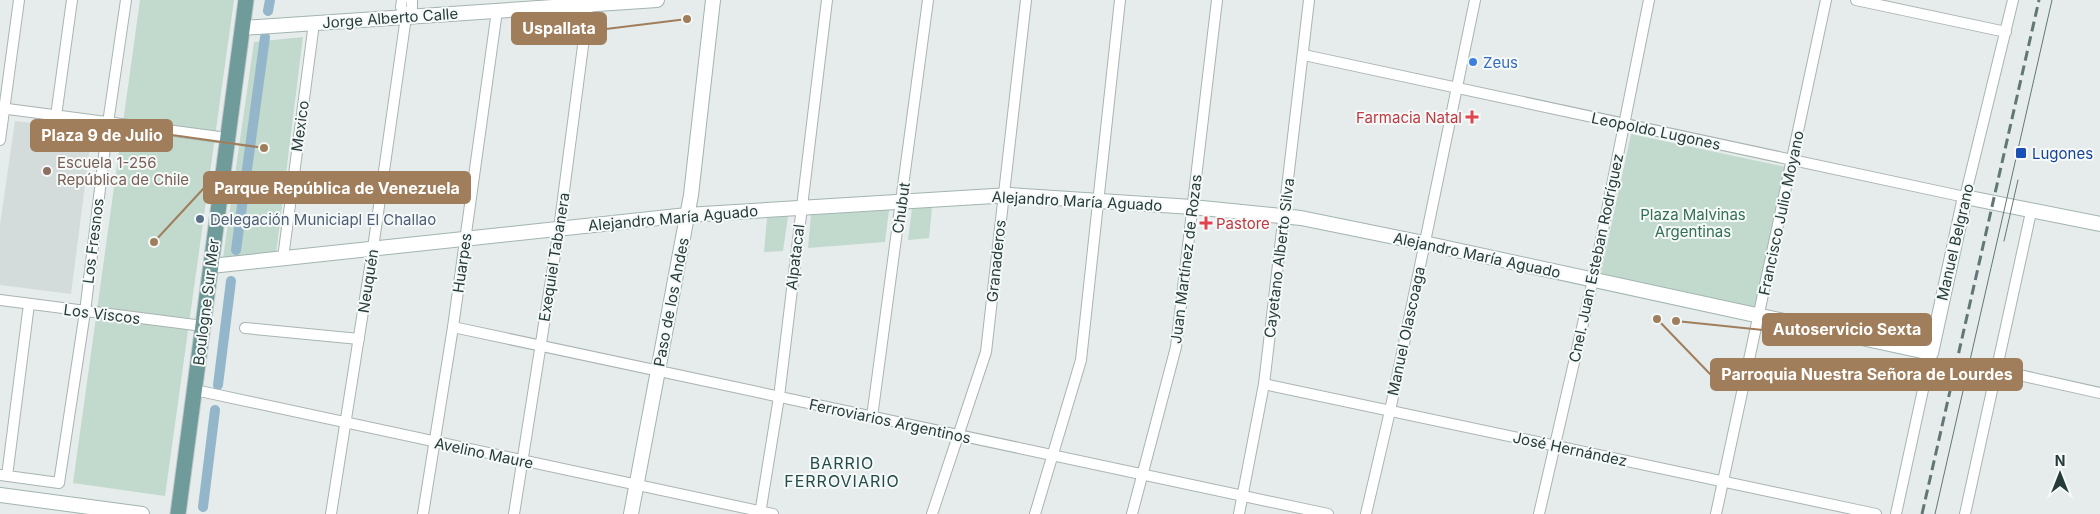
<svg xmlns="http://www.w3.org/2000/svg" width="2100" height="514" font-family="Inter,sans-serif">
	<rect width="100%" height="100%" fill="#e5eceb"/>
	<!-- built -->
	<path fill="#d3dcda" d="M15 121 92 130 71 294 0 285V225Z"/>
	<!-- green -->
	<path fill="#c1dacd" d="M140 0H234L165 496 73 483Z
		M303 37 276 254 223 258 254 42Z
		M1631 134 1786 167 1754 311 1600 278Z
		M932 207 929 238 908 240 912 208Z
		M889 210 885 242 808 248 811 215Z
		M788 216 783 251 764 252 767 218Z"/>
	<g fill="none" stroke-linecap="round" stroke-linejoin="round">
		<!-- canal -->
		<path stroke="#94b6ca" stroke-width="10" d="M268 11 270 0
			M236 250 265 37
			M218 385 231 281
			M203 507 215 410"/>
		<defs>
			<path id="street" d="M402 0 401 7 406 17
				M1856 0 2006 32
				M1304 55 1965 197 2013 0
				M0 108 227 138
				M56 116 72 0
				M0 140 19 0
				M283 258 314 23
				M0 300 203 326
				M453 327 1328 514
				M245 328 359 339
				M1997 370 2100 393
				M1264 384 1876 514
				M195 390 773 514
				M872 417 928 0
				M0 475 59 483 85 312 108 123 126 0
				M7 476 29 304
				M331 514 373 248 406 17 412 8V0
				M423 514 453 327 497 11
				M514 514 559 229 589 0
				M760 514 779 397 827 0
				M932 514 986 352 1026 0
				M1035 514 1081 360 1120 0
				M1132 514 1176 347 1217 0
				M1239 514 1264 384 1309 0
				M1366 514 1390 411 1475 0
				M1539 514 1593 280 1649 0
				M1716 514 1826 0
				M1896 514 1931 353
				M1965 514 2031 212"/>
			<path id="secondary" d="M242 28 657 0
				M211 266 687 215 1010 195 1192 207 1301 218 1424 243 1931 353 1965 197 2100 224
				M0 495 142 514
				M631 514 691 195 713 0"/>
			<path id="primary" d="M178 514 246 0"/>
		</defs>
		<!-- street casing -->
		<use href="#street" stroke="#a8b4b3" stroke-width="12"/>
		<!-- secondary casing -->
		<use href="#secondary" stroke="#a2b4b1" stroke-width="16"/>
		<!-- primary casing -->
		<use href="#primary" stroke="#c2c8c8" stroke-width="17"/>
		<!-- street -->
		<use href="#street" stroke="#fff" stroke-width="10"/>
		<!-- secondary -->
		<use href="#secondary" stroke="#fff" stroke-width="14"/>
		<!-- primary -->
		<use href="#primary" stroke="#6f9c9a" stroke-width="15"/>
		<!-- tram -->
		<path stroke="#617776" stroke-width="1" d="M2004 241 2018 180
			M1935 514 2052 0"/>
		<!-- rail -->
		<path stroke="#617776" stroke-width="3" stroke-dasharray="10 5" stroke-linecap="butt" d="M1922 514 2039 0"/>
	</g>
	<!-- markers -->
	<circle fill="#3f7fe0" stroke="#f5f9f8" stroke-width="2" cx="1473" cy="62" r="5"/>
	<g fill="#e0444e" stroke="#f5f9f8" stroke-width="2">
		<path d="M1469.5 109.5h5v5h5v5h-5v5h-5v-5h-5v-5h5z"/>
		<path d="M1203.5 215.5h5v5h5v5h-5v5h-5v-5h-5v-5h5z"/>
	</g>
	<rect fill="#1a4fb4" stroke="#f5f9f8" stroke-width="2" x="2015" y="147" width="12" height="12" rx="2.5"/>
	<circle fill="#8d6e63" stroke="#f5f9f8" stroke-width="2" cx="47" cy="171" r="5"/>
	<circle fill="#5c6f8a" stroke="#f5f9f8" stroke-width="2" cx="200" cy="219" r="5"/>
	<g text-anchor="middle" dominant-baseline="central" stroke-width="4" stroke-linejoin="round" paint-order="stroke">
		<!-- street labels -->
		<g font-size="15" fill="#263c3b" stroke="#f5f9f8">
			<text transform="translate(390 18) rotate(-4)">Jorge Alberto Calle</text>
			<text transform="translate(300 126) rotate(-82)">Mexico</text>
			<text transform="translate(1656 131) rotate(12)">Leopoldo Lugones</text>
			<text transform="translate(1077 201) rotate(3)">Alejandro María Aguado</text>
			<text transform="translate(901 208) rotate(-82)">Chubut</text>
			<text transform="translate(1781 213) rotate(-78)">Francisco Julio Moyano</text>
			<text transform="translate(673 218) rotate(-5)">Alejandro María Aguado</text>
			<text transform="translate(93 241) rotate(-83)">Los Fresnos</text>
			<text transform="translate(1955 242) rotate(-77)">Manuel Belgrano</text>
			<text transform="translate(1477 255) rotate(12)">Alejandro María Aguado</text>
			<text transform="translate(554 257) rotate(-81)">Exequiel Tabanera</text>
			<text transform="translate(795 257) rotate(-83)">Alpatacal</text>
			<text transform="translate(1279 258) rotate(-83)">Cayetano Alberto Silva</text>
			<text transform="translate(1596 258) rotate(-78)">Cnel. Juan Esteban Rodríguez</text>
			<text transform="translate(1186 259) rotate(-83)">Juan Martínez de Rozas</text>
			<text transform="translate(996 261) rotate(-84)">Granaderos</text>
			<text transform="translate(462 263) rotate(-82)">Huarpes</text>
			<text transform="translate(368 281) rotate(-81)">Neuquén</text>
			<text transform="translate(206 302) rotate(-83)">Boulogne Sur Mer</text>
			<text transform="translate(671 302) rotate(-79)">Paso de los Andes</text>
			<text transform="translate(102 314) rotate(7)">Los Viscos</text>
			<text transform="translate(1406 331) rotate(-78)">Manuel Olascoaga</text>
			<text transform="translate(890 421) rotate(12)">Ferroviarios Argentinos</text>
			<text transform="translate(1570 449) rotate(12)">José Hernández</text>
			<text transform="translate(484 453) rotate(12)">Avelino Maure</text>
		</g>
		<!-- shop labels -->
		<g font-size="15" fill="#366cbe" stroke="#f5f9f8" text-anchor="start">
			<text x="1483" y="62">Zeus</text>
		</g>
		<!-- health labels -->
		<g font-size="15" fill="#be3a42" stroke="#f5f9f8" text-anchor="end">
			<text x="1462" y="117">Farmacia Natal</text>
			<text x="1216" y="223" text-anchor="start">Pastore</text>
		</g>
		<!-- transit labels -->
		<g font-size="15" fill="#164399" stroke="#f5f9f8" text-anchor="start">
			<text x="2032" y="153">Lugones</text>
		</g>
		<!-- education labels -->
		<g font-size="15" fill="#785e54" stroke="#f5f9f8" text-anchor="start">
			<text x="57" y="162">Escuela 1-256<tspan x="57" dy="17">República de Chile</tspan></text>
		</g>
		<!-- park labels -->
		<g font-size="15" fill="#356e57" stroke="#f5f9f8">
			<text x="1693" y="214">Plaza Malvinas<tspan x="1693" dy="17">Argentinas</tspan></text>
		</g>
		<!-- service labels -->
		<g font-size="15" fill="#4e5e75" stroke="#f5f9f8" text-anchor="start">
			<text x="210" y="219">Delegación Municiapl El Challao</text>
		</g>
		<!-- neighbourhood labels -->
		<g font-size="16" letter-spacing="1" fill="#244c4a" stroke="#f5f9f8">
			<text x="842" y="463">BARRIO<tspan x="842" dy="18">FERROVIARIO</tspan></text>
		</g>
	</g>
	<!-- callouts -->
	<path fill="none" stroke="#a07e5c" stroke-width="2" d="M687 19L606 29M264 148L172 135M154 242L204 188M1676 321L1763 330M1657 319L1711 375"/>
	<g fill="#a07e5c" stroke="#f5f9f8" stroke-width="2">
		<circle cx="687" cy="19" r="5"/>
		<circle cx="264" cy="148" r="5"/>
		<circle cx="154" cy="242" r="5"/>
		<circle cx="1676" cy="321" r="5"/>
		<circle cx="1657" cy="319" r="5"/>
	</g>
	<g fill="#a07e5c" stroke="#a07e5c" stroke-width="2">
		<rect x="512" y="13" width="94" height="31" rx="5"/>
		<rect x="31" y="120" width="141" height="31" rx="5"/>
		<rect x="204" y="172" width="266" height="31" rx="5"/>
		<rect x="1763" y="314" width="168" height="31" rx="5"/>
		<rect x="1711" y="359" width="311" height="31" rx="5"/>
	</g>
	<g font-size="16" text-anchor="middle" font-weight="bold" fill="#fff">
		<text x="559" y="34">Uspallata</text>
		<text x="102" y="141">Plaza 9 de Julio</text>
		<text x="337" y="194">Parque República de Venezuela</text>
		<text x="1847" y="335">Autoservicio Sexta</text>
		<text x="1867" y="380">Parroquia Nuestra Señora de Lourdes</text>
	</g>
	<!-- north arrow -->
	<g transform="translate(2060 474)" stroke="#f5f9f8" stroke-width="4" paint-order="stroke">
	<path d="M0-4L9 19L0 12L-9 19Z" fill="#263c3b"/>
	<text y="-8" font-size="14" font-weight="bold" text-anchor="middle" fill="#263c3b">N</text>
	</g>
</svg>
